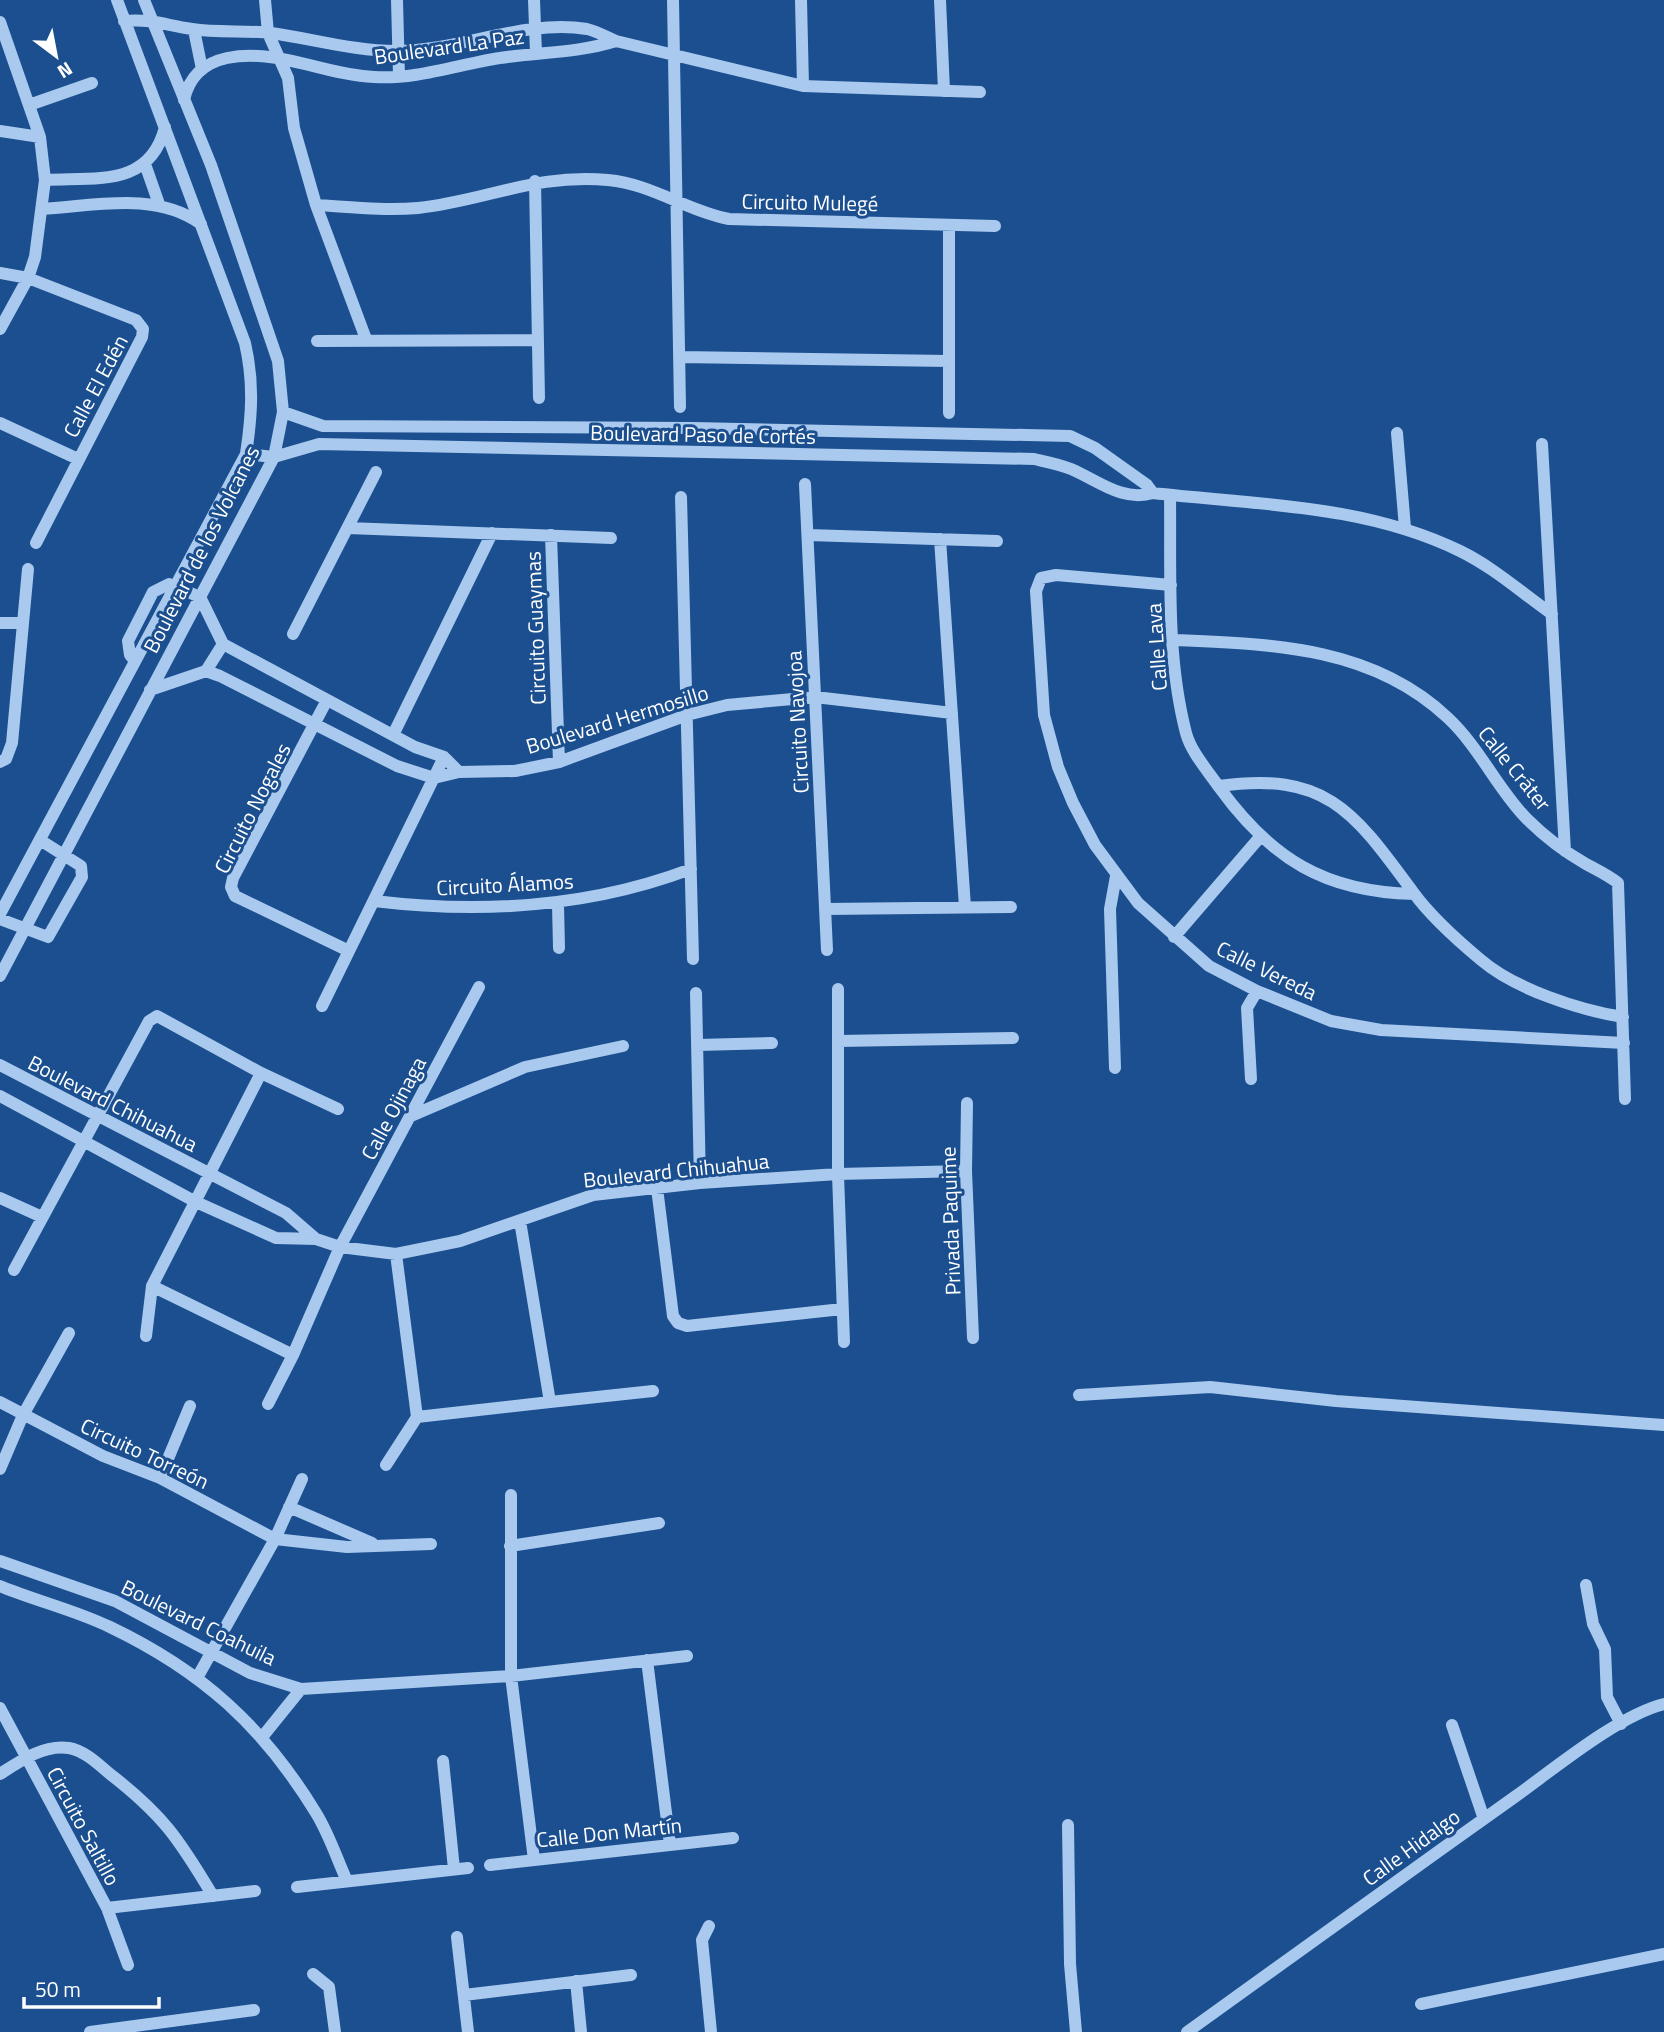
<svg xmlns="http://www.w3.org/2000/svg" width="1664" height="2032" font-family="'Titillium Web',sans-serif">
	<rect width="100%" height="100%" fill="#1b4f8f"/>
	<g fill="none" stroke-linecap="round" stroke-linejoin="round">
		<!-- minor -->
		<path stroke="#a9c9ee" stroke-width="12" d="M265 0 268 33 288 78 294 128 316 205 366 339
			M397 0 399 76
			M534 0 536 53
			M673 0 680 407
			M801 0 803 86
			M940 0 944 91
			M124 21C155 19 164 25 192 29 218 33 245 30 271 33 314 39 354 51 397 51 460 51 523 19 587 29 596 31 607 37 616 41L803 86 980 92
			M0 22 40 137 45 180 35 257 28 278 0 329
			M194 30 202 69
			M184 100C189 77 204 63 227 58 278 48 324 75 374 77 415 80 460 64 500 58 540 52 578 53 616 41
			M29 105 92 83
			M0 131 40 137
			M145 164 159 204
			M45 180C95 177 150 188 165 127
			M535 181 539 398
			M316 205C350 207 384 211 418 208 484 201 537 173 608 180 652 184 687 211 729 219L995 226
			M42 209C95 206 155 191 201 224
			M949 225V413
			M0 273 28 278 136 320 143 329 142 337 36 543
			M317 341 538 340
			M679 357 949 361
			M283 412 323 426 693 428 1070 436 1095 448 1147 485 1153 493
			M0 423 78 459
			M1397 433 1405 528
			M1542 444 1565 851
			M246 454 274 457 319 444 1034 459C1047 462 1059 464 1071 469 1099 481 1122 502 1153 493 1257 505 1364 504 1460 551 1493 567 1522 593 1552 614
			M805 484 827 950
			M1170 495C1171 574 1166 656 1186 733 1191 752 1208 771 1219 787 1271 859 1325 892 1414 894
			M681 497 693 959
			M348 528 611 538
			M551 535 559 762
			M808 535 997 541
			M940 539 965 907
			M1171 585 1056 575 1041 578 1036 591 1044 715 1058 767 1073 803 1095 845 1138 903 1209 966 1257 991 1331 1021 1381 1030 1624 1043
			M0 623H22
			M293 634 376 472
			M1173 640C1271 644 1372 646 1448 718 1480 748 1498 790 1527 819 1544 836 1565 852 1586 864 1597 870 1608 875 1618 883L1625 1099
			M135 661 130 655 128 641 153 592 169 584 200 597 223 644 415 747 444 757 459 772
			M206 671 223 644
			M150 690 206 671 220 676 397 766 434 778 459 772 515 771 559 762 687 715 727 705 815 697 952 713
			M327 700 233 878 231 887 235 896 349 951
			M393 735 492 533
			M0 762 6 759 12 743 28 569
			M1219 786C1327 771 1354 812 1413 892 1431 917 1457 940 1481 960 1515 989 1579 1010 1623 1017
			M374 901C482 914 588 908 691 869
			M558 905 559 948
			M826 909 1011 907
			M0 914 246 454C252 414 254 382 245 343L117 0
			M0 919 48 937 82 877 81 866 40 840
			M1174 937 1260 837
			M0 976 274 457 283 412 278 361 211 165 144 0
			M838 989V1174L844 1342
			M696 993 700 1183
			M322 1006 444 757
			M838 1041 1013 1038
			M698 1045 772 1043
			M0 1065 286 1213 316 1239
			M1115 1068 1110 909 1116 876
			M1251 1079 1247 1008 1257 991
			M0 1096 196 1202 276 1238 316 1239 340 1247 396 1254 460 1241 593 1195 700 1183 838 1174 966 1171
			M967 1103 966 1171 973 1338
			M411 1116 525 1067 623 1046
			M657 1188 673 1316 678 1323 687 1326 842 1309
			M0 1198 42 1217
			M520 1221 550 1402 653 1391
			M14 1270 149 1021 157 1016 261 1073 338 1109
			M152 1286 261 1073
			M146 1336 152 1286 293 1355
			M1079 1395 1210 1387 1336 1401 1664 1425
			M0 1402 103 1456 160 1478 275 1539 347 1547 431 1544
			M268 1404 293 1355 340 1247 479 987
			M417 1417 550 1402
			M386 1465 417 1417 396 1254
			M0 1469 23 1415 69 1333
			M160 1478 190 1406
			M511 1495V1676L534 1860
			M289 1507 372 1543
			M510 1546 659 1523
			M0 1561 115 1601 250 1673 301 1689 511 1676 687 1656
			M1586 1585 1593 1624 1605 1649 1607 1697 1621 1724
			M0 1586C36 1601 75 1610 110 1627 202 1671 263 1726 316 1813 329 1834 337 1859 347 1881
			M647 1660 670 1845
			M197 1678 275 1539 302 1479
			M0 1708 107 1908 128 1965
			M1452 1725 1484 1819
			M263 1736 301 1689
			M443 1761 454 1869
			M0 1774C20 1761 44 1744 69 1748 85 1751 98 1764 110 1774 163 1815 179 1839 213 1896
			M1068 1825 1070 1964 1076 2032
			M490 1865 733 1838
			M297 1887 468 1868
			M107 1908 255 1891
			M709 1926 702 1940 711 2032
			M457 1937 468 2032
			M313 1974 329 1987 335 2032
			M576 1981 581 2032
			M464 1995 631 1975
			M1421 2004 1664 1954
			M90 2032 254 2010
			M1187 2032C1297 1953 1406 1874 1516 1796 1555 1768 1619 1715 1664 1704"/>
	</g>
	<g text-anchor="middle" dominant-baseline="central" stroke-width="6" stroke-linejoin="round" paint-order="stroke">
		<!-- street labels -->
		<g font-size="21" fill="#fff" stroke="#1b4f8f">
			<text transform="translate(449 46) rotate(-8)">Boulevard La Paz</text>
			<text transform="translate(810 202) rotate(1)">Circuito Mulegé</text>
			<text transform="translate(95 386) rotate(-62)">Calle El Edén</text>
			<text transform="translate(703 434) rotate(1)">Boulevard Paso de Cortés</text>
			<text transform="translate(201 549) rotate(-63)">Boulevard de los Volcanes</text>
			<text transform="translate(535 628) rotate(-92)">Circuito Guaymas</text>
			<text transform="translate(1156 647) rotate(-94)">Calle Lava</text>
			<text transform="translate(617 719) rotate(-17)">Boulevard Hermosillo</text>
			<text transform="translate(797 722) rotate(-93)">Circuito Navojoa</text>
			<text transform="translate(1515 768) rotate(51)">Calle Cráter</text>
			<text transform="translate(252 808) rotate(-63)">Circuito Nogales</text>
			<text transform="translate(505 884) rotate(-3)">Circuito Álamos</text>
			<text transform="translate(1267 970) rotate(26)">Calle Vereda</text>
			<text transform="translate(113 1103) rotate(27)">Boulevard Chihuahua</text>
			<text transform="translate(393 1108) rotate(-62)">Calle Ojinaga</text>
			<text transform="translate(676 1170) rotate(-6)">Boulevard Chihuahua</text>
			<text transform="translate(950 1221) rotate(-92)">Privada Paquime</text>
			<text transform="translate(145 1453) rotate(25)">Circuito Torreón</text>
			<text transform="translate(199 1622) rotate(26)">Boulevard Coahuila</text>
			<text transform="translate(84 1826) rotate(62)">Circuito Saltillo</text>
			<text transform="translate(609 1832) rotate(-6)">Calle Don Martín</text>
			<text transform="translate(1411 1847) rotate(-36)">Calle Hidalgo</text>
		</g>
	</g>
	<!-- north arrow -->
	<g transform="translate(56 56) rotate(148)" stroke="#1b4f8f" stroke-width="5" paint-order="stroke">
	<path d="M0-5L12 26L0 18L-12 26Z" fill="#ffffff"/>
	<text y="-10" font-size="19" font-weight="bold" text-anchor="middle" fill="#ffffff">N</text>
	</g>
	<!-- scale -->
	<path d="M24 1997v10h135v-10" fill="none" stroke="#ffffff" stroke-width="3.5"/>
	<text x="35" y="1997" font-size="21" fill="#ffffff" stroke="#1b4f8f" stroke-width="5" paint-order="stroke">50 m</text>
</svg>
